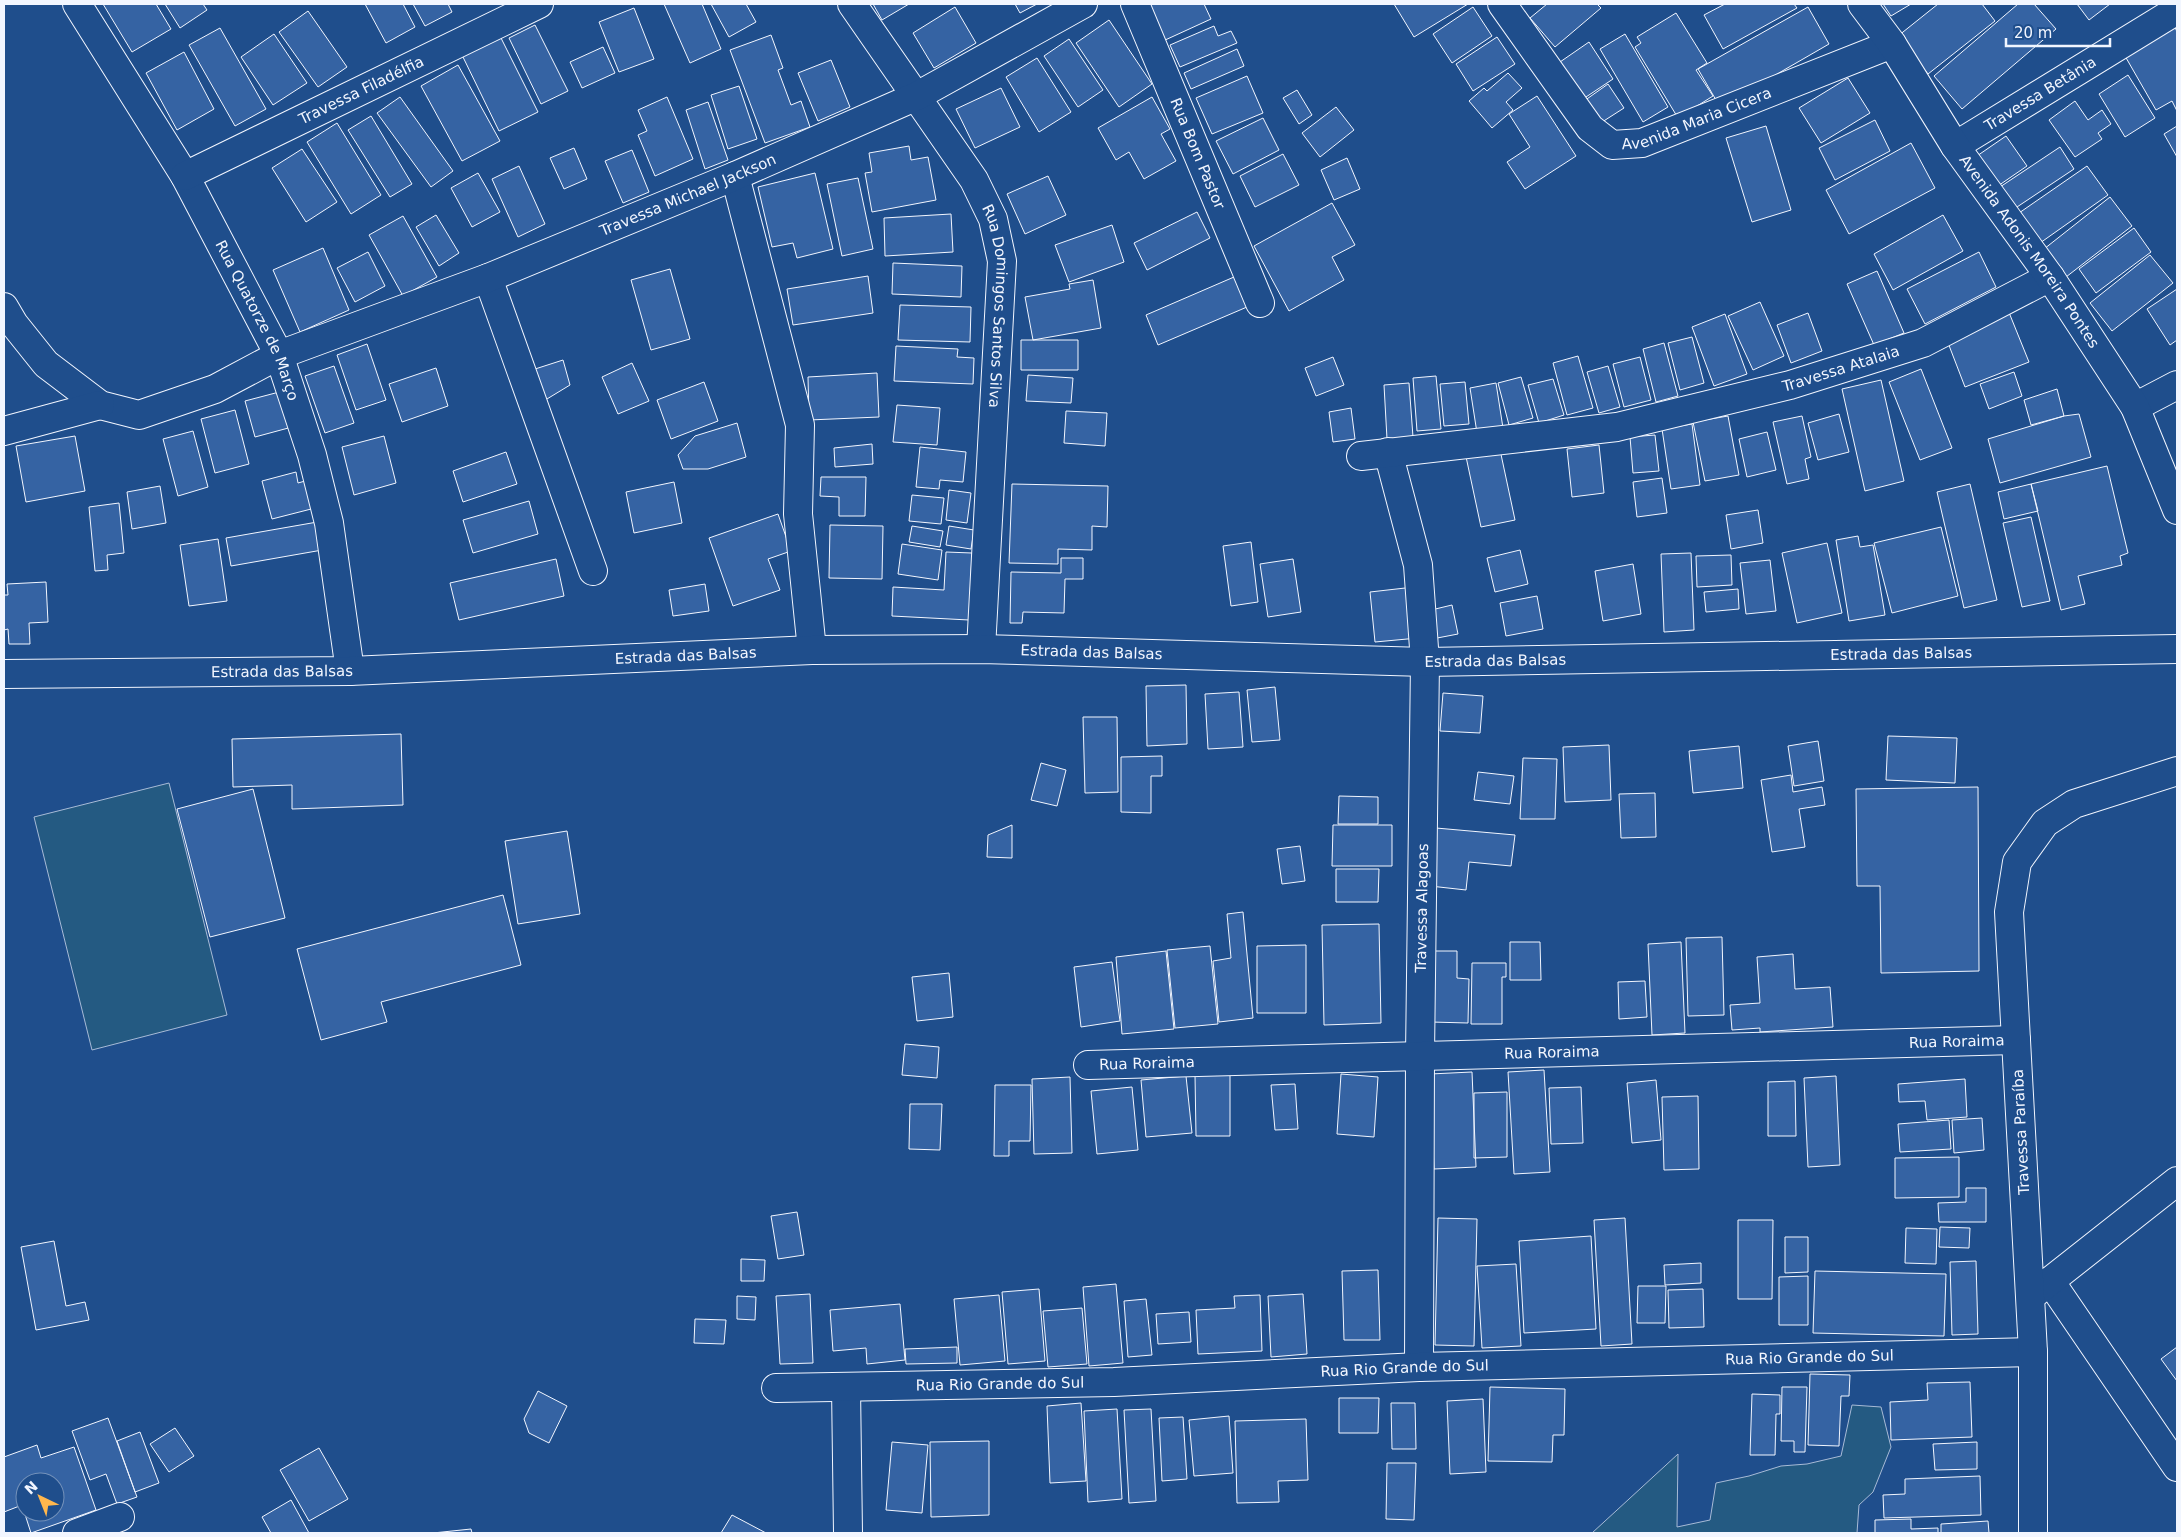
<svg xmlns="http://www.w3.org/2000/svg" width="2181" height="1537" font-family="'DejaVu Sans',sans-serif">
	<rect width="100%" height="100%" fill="#1f4e8c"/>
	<!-- green -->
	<path fill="#245a82" stroke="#a8bbd7" d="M169 783 227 1015 92 1050 34 817Z
		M1852 1405 1881 1407 1891 1447 1873 1492 1859 1505 1857 1533H1592L1678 1454 1677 1527 1710 1520 1716 1483 1749 1476 1781 1466 1807 1464 1841 1456Z"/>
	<!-- building -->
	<path fill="#3563a3" stroke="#f2f6ff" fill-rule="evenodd" d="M103 4H156L171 29 132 52Z
		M165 4H203L207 10 180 28Z
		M365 4H403L415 27 386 43Z
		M413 4H448L452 12 425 26Z
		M664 4H702L721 49 690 63Z
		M711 4H746L756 22 729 37Z
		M873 4H909L882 20Z
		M1015 4H1037L1020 13Z
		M1152 4H1204L1211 19 1163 41 1147 6Z
		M1394 4H1468L1414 37Z
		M1547 4H1597L1601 8 1555 47 1530 18Z
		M1725 4H1794L1797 8 1723 49 1704 15Z
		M1883 4H1911L1891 16Z
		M1938 4H1982L1995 21 1928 74 1898 36Z
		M2018 4H2034L2056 29 1962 109 1934 76Z
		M2077 4H2110L2089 20Z
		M955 7 976 43 934 68 913 33Z
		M1473 7 1492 36 1452 63 1433 34Z
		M1808 7 1829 44 1720 107 1698 69Z
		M634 8 654 59 619 72 599 22Z
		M308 11 347 67 318 87 279 32Z
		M1676 13 1707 63 1696 70 1713 96 1678 118 1635 47 1641 43 1637 37Z
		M1109 20 1152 84 1119 107 1076 43Z
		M535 25 568 91 541 104 509 38Z
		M1214 26 1218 36 1231 31 1237 43 1180 67 1170 45Z
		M2175 27 2177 32V111L2172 101 2156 110 2125 56Z
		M220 28 266 109 235 126 189 45Z
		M274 34 307 83 273 105 241 57Z
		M1625 34 1668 107 1643 122 1600 49Z
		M771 35 783 68 778 70 791 105 801 101 810 127 765 143 730 50Z
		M500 36 538 112 499 131 462 55Z
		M1497 37 1515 64 1473 91 1456 64Z
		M1069 39 1103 90 1078 107 1044 56Z
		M1589 42 1613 79 1583 99 1560 62Z
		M603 47 615 73 582 88 570 62Z
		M1237 49 1244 66 1191 89 1184 73Z
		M184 52 214 109 177 130 146 73Z
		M1037 58 1071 112 1039 132 1006 77Z
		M831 60 850 107 818 121 798 73Z
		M458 65 500 141 462 161 421 86Z
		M1508 73 1522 88 1506 102 1513 110 1492 128 1469 101 1484 88 1487 91Z
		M2128 75 2155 118 2125 137 2099 94Z
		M1247 76 1263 113 1212 134 1196 98Z
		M1848 78 1870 113 1821 143 1799 108Z
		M1608 84 1624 108 1599 124 1584 101Z
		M739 86 757 139 728 149 711 95Z
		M1001 88 1020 127 975 148 956 109Z
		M1297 90 1312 115 1299 124 1283 98Z
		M1537 96 1576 156 1525 189 1507 162 1530 147 1509 114Z
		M400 97 453 171 431 187 377 113Z
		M667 97 693 159 655 176 638 135 647 131 638 110Z
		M1152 97 1170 129 1161 134 1176 161 1144 179 1129 152 1116 160 1098 128Z
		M2075 101 2088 120 2102 110 2111 124 2098 133 2102 139 2075 157 2049 120Z
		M708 102 728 160 705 169 686 110Z
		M1336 107 1354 130 1320 157 1302 133Z
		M371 116 412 184 390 197 348 130Z
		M1263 118 1279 150 1233 174 1216 141Z
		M1875 120 1890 151 1835 180 1819 148Z
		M337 123 381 195 351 214 307 142Z
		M1766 126 1791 210 1752 222 1726 138Z
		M2177 126V157L2164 134Z
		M2006 136 2027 166 1995 188 1974 158Z
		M1911 143 1935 188 1849 234 1826 190Z
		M909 146 911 160 928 157 936 200 872 212 865 173 872 172 869 153Z
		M2060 147 2074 169 2014 209 2000 187Z
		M574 148 587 179 564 189 550 158Z
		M302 149 337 202 306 222 272 168Z
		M632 150 649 192 623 203 605 161Z
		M1283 154 1299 185 1255 207 1240 176Z
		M1347 158 1360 189 1334 200 1321 170Z
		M519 166 545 224 518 237 492 179Z
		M2087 166 2108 195 2040 243 2019 213Z
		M478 173 500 212 472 227 451 188Z
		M815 173 833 249 797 258 793 243 772 247 758 187Z
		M1048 176 1066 215 1025 234 1007 194Z
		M858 178 873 249 842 256 827 184Z
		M2110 197 2132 226 2066 277 2044 249Z
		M1332 203 1355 245 1332 257 1344 280 1289 311 1254 246Z
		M1197 212 1210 238 1147 270 1134 243Z
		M951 214 953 252 885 256 884 218Z
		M436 215 459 253 439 266 416 227Z
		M1943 215 1963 251 1893 290 1874 254Z
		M403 216 437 277 403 296 369 235Z
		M1112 225 1124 262 1069 282 1055 245Z
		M2134 228 2151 252 2096 293 2079 269Z
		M323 248 349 310 300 332 273 270Z
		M368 252 385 286 355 302 337 268Z
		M1979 252 1996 287 1925 324 1907 289Z
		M2150 255 2173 283 2112 331 2090 303Z
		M893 263 962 266 961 297 892 294Z
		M670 269 690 339 651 350 631 280Z
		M1877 271 1904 333 1874 345 1847 284Z
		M868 276 873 313 793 325 787 289Z
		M1234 277 1247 307 1158 345 1146 315Z
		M1093 280 1101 328 1033 340 1025 297 1070 289 1069 284Z
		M2177 289V340L2170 345 2147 309Z
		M1760 302 1784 356 1753 370 1728 316Z
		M900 305 971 307 970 342 898 340Z
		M2008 310 2029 362 1965 387 1945 335Z
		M1808 313 1822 351 1791 363 1777 325Z
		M1725 314 1747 374 1714 386 1692 327Z
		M1692 337 1704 383 1680 390 1668 343Z
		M1021 340H1078V370H1021Z
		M1664 343 1678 396 1656 402 1643 349Z
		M367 344 386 400 356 410 337 355Z
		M896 346 958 349 957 357 974 358 973 384 894 381Z
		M1578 356 1593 408 1567 415 1553 363Z
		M1333 357 1344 385 1316 396 1305 368Z
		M1640 357 1651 400 1624 407 1613 364Z
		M563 360 570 385 542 402 532 370Z
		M632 363 649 401 618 414 602 377Z
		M334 366 354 423 325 433 305 376Z
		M1608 366 1620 407 1599 413 1587 372Z
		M436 368 448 406 402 422 389 384Z
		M1921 369 1952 448 1920 460 1889 382Z
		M2014 372 2022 396 1989 409 1980 384Z
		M877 373 879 417 809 420 808 377Z
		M1028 375 1073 378 1071 403 1026 401Z
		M1436 376 1441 429 1417 431 1413 378Z
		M1521 377 1533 418 1509 425 1498 383Z
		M1553 379 1564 415 1539 423 1528 385Z
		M1881 380 1904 481 1865 491 1842 389Z
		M704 382 718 421 671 439 657 400Z
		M1465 382 1469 424 1444 426 1440 384Z
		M1409 383 1413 437 1387 439 1384 385Z
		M1496 383 1503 428 1477 433 1470 388Z
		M2057 389 2064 416 2031 425 2024 400Z
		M283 391 292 427 255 437 245 401Z
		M897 405 940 408 937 445 893 442Z
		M1351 408 1355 439 1333 442 1329 412Z
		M235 410 249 464 215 473 201 419Z
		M1066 411 1107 413 1105 446 1064 443Z
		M1839 414 1849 452 1818 460 1808 423Z
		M2079 414 2091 457 2000 483 1988 439 2064 416Z
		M1728 416 1739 475 1705 481 1693 422Z
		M1802 416 1811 457 1805 459 1809 479 1787 484 1773 422Z
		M737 423 746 457 708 469H683L678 455 695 436Z
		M1692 424 1700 485 1671 489 1662 429Z
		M193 431 208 487 178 496 163 439Z
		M1767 432 1776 470 1747 477 1739 439Z
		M1655 435 1659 471 1633 473 1630 437Z
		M75 436 85 491 26 502 16 446Z
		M384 436 396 483 354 495 342 447Z
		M872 444 873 464 835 467 834 448Z
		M1499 445 1515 520 1481 527 1465 452Z
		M1599 445 1604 493 1572 497 1567 449Z
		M920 447 966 452 963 482 940 480 939 489 916 487Z
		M506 452 517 484 463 502 453 471Z
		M2107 466 2128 553 2120 556 2122 565 2078 576 2085 604 2061 610 2031 484Z
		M296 472 298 483 312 479 319 507 272 519 262 481Z
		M821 477H866L865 516H839V497L820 496Z
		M1662 478 1667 513 1637 517 1633 482Z
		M674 482 682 523 634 533 626 492Z
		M1012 484 1108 486 1107 527 1092 526V550L1058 549V564L1009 563Z
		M1970 484 1997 600 1964 608 1937 492Z
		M2031 484 2038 511 2004 519 1998 492Z
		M160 486 166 523 132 529 127 492Z
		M949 490 971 493 967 523 946 520Z
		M912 495 944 498 941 524 909 521Z
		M529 501 538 534 473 553 463 520Z
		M119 503 124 553 107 555 108 570 95 571 89 507Z
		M1758 510 1763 543 1731 549 1726 515Z
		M778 514 791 551 768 559 780 590 733 606 709 538Z
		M2031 517 2050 601 2022 607 2003 523Z
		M323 521 328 549 231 566 226 538Z
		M830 525 883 526 882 579 829 578Z
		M912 526 943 531 940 547 909 542Z
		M949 526 974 530 971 549 946 545Z
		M1941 527 1958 596 1892 613 1874 543Z
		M1858 536 1860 547 1873 545 1885 615 1849 621 1836 540Z
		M218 539 227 601 189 606 180 545Z
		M1251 542 1258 602 1231 606 1223 546Z
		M1827 543 1842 613 1797 623 1782 553Z
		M902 544 942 550 938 580 898 574Z
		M1520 550 1528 584 1495 592 1487 558Z
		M946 552 972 553 969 620 892 616 893 587 944 590Z
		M1691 553 1694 630 1664 632 1661 554Z
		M1731 555 1732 585 1697 587 1696 556Z
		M1061 558H1083V579H1065L1064 613 1023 612 1022 623H1010L1011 572 1061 573Z
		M556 559 564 596 459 620 450 583Z
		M1293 559 1301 612 1268 617 1260 564Z
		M1770 560 1776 611 1746 614 1740 563Z
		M1633 564 1641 614 1603 621 1595 571Z
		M46 582 48 622 29 623 30 644H9L8 629 4 630V595H8L7 584Z
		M705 584 709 611 673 616 669 590Z
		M1414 587 1418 638 1375 642 1370 592Z
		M1738 589 1739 609 1706 612 1704 592Z
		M1537 596 1543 629 1506 636 1500 603Z
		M1452 605 1458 634 1432 639 1427 611Z
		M1186 685 1187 744 1147 746 1146 686Z
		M1275 687 1280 740 1252 742 1247 690Z
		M1239 692 1243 747 1208 749 1205 694Z
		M1443 693 1483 696 1480 733 1440 731Z
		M1083 717H1117L1118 792 1085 793Z
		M401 734 403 805 292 809V785L233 787 232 739Z
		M1888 736 1957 738 1955 783 1886 780Z
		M1818 741 1824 781 1794 786 1788 746Z
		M1609 745 1611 800 1565 802 1563 747Z
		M1739 746 1743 788 1693 793 1689 751Z
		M1162 756V776H1151V813L1121 812V757Z
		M1523 758 1557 759 1555 819H1520Z
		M1041 763 1066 770 1057 806 1031 800Z
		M1478 772 1514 776 1510 804 1474 800Z
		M1791 775 1793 792 1822 787 1825 805 1799 809 1805 847 1772 852 1761 780Z
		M1978 787 1979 971 1881 973 1880 886H1857L1856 789Z
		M253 789 285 918 210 937 177 809Z
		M1655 793 1656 837 1621 838 1619 794Z
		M1339 796 1378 797V824H1338Z
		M1012 825V858L987 857 988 835Z
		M1333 825H1392V866H1332Z
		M1436 828 1515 835 1511 866 1469 862 1466 890 1430 886Z
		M567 831 580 914 518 924 505 841Z
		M1300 846 1305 881 1282 884 1277 849Z
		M1336 869H1379L1378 902H1336Z
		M503 895 521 965 381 1002 387 1022 321 1040 297 949Z
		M1243 912 1253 1018 1219 1022 1213 961 1231 958 1227 914Z
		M1379 924 1381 1023 1324 1025 1322 925Z
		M1722 937 1724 1015 1688 1016 1686 938Z
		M1510 942H1540L1541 980H1510Z
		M1681 942 1685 1033 1652 1035 1648 944Z
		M1306 945V1013H1257V946Z
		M1210 946 1218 1024 1175 1028 1167 950Z
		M1166 951 1174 1029 1122 1034 1116 957Z
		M1432 951H1457V978L1469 979 1468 1023 1431 1022Z
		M1793 954 1795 989 1830 987 1833 1027 1760 1032V1028L1732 1030 1730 1005 1760 1003 1757 957Z
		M1112 962 1120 1021 1081 1027 1074 967Z
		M1472 963H1506V977H1502V1024H1471Z
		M949 973 953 1017 917 1021 912 977Z
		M1645 981 1647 1017 1619 1019 1618 982Z
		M905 1044 939 1047 937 1078 902 1075Z
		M1544 1070 1550 1172 1514 1174 1508 1072Z
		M1472 1072 1476 1167 1434 1169 1430 1074Z
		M1341 1074 1378 1077 1374 1137 1337 1134Z
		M1195 1075H1230V1136H1196Z
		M1186 1076 1192 1133 1146 1137 1141 1080Z
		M1836 1076 1840 1165 1808 1167 1804 1078Z
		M1070 1077 1072 1153 1034 1154 1032 1079Z
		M1965 1079 1967 1117 1927 1120 1925 1101 1899 1102 1898 1084Z
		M1656 1080 1661 1140 1632 1143 1627 1083Z
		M1795 1081 1796 1136H1768V1082Z
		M1295 1084 1298 1129 1275 1130 1271 1085Z
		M995 1085H1031L1030 1141H1009V1156H994Z
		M1132 1087 1138 1150 1097 1154 1091 1091Z
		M1581 1087 1583 1143 1551 1144 1549 1088Z
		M1507 1092V1157L1474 1158V1093Z
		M1698 1096 1699 1169 1664 1170 1662 1097Z
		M910 1104H942L940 1150 909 1149Z
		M1982 1118 1984 1150 1954 1153 1952 1120Z
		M1949 1120 1951 1149 1900 1152 1898 1124Z
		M1959 1157V1197L1895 1198V1158Z
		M1966 1188H1986V1222H1939L1938 1203 1966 1202Z
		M797 1212 804 1255 778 1259 771 1216Z
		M1438 1218 1477 1219 1474 1346 1435 1345Z
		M1625 1218 1632 1344 1601 1346 1594 1220Z
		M1738 1220H1773L1772 1299H1738Z
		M1940 1227 1970 1228 1969 1248 1939 1247Z
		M1906 1228 1937 1229 1936 1264 1905 1263Z
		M1591 1236 1596 1329 1524 1333 1519 1241Z
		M1785 1237H1808V1272L1785 1273Z
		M54 1241 66 1306 85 1302 89 1320 36 1330 21 1247Z
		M741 1259 765 1260 764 1281H741Z
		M1976 1261 1978 1334 1952 1335 1950 1262Z
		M1701 1263V1283L1665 1285 1664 1265Z
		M1516 1264 1521 1346 1482 1348 1477 1266Z
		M1378 1270 1380 1340H1344L1342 1271Z
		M1815 1271 1946 1274 1944 1336 1813 1333Z
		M1808 1276V1325H1779V1277Z
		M1116 1284 1123 1363 1089 1366 1083 1287Z
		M1638 1286H1666L1665 1323H1637Z
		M1039 1289 1045 1361 1008 1364 1002 1292Z
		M1703 1289 1704 1327 1669 1328 1668 1290Z
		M810 1294 813 1363 780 1364 776 1296Z
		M1303 1294 1307 1354 1271 1357 1268 1296Z
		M999 1295 1005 1361 960 1365 954 1299Z
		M1260 1295 1262 1351 1198 1354 1196 1310 1235 1308 1234 1296Z
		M737 1296 756 1297 755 1320 737 1319Z
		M1146 1299 1152 1355 1128 1357 1124 1301Z
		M900 1304 905 1360 867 1364 866 1348 833 1351 830 1310Z
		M1082 1308 1087 1364 1048 1367 1043 1311Z
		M1189 1312 1191 1342 1158 1344 1156 1314Z
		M695 1319 726 1320 724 1344 694 1343Z
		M957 1347V1363L906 1364 905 1349Z
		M2177 1347V1381L2161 1359Z
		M1810 1374 1850 1375 1849 1396H1841L1839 1446 1808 1445Z
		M1970 1382 1972 1437 1891 1440 1890 1402 1928 1400 1927 1383Z
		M1490 1387 1565 1389 1564 1435H1553L1552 1462 1488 1461Z
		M1782 1387H1807L1805 1452H1794V1441H1781Z
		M538 1391 567 1406 549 1443 529 1433 524 1419Z
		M1752 1394 1780 1395V1414H1776L1775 1455H1750Z
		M1339 1398H1379L1378 1433H1339Z
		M1483 1399 1486 1472 1450 1474 1447 1401Z
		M1081 1403 1086 1481 1050 1483 1047 1406Z
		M1391 1403H1415L1416 1449H1392Z
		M1117 1409 1122 1499 1088 1502 1084 1411Z
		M1151 1409 1156 1501 1129 1503 1124 1410Z
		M1229 1416 1233 1473 1194 1476 1189 1420Z
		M1183 1417 1187 1479 1162 1481 1159 1418Z
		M108 1418 137 1497 117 1504 106 1474 90 1480 72 1431Z
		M1306 1419 1308 1480 1278 1481 1279 1502 1237 1503 1235 1421Z
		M175 1428 194 1456 169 1472 150 1444Z
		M140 1432 159 1483 135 1492 117 1441Z
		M989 1441V1515L931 1517 930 1442Z
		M892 1442 928 1445 922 1513 886 1510Z
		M1977 1442V1469L1935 1470 1933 1444Z
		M37 1445 41 1458 74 1447 96 1510 31 1533 22 1505 4 1512V1457ZM25 1482H55V1512H25Z
		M319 1448 348 1499 309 1521 280 1470Z
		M1387 1463H1416L1414 1520 1386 1519Z
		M1980 1476 1981 1515 1884 1518 1883 1495 1905 1494V1479Z
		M291 1500 309 1533H271L262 1517Z
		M732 1515 766 1533H721Z
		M1911 1519V1529L1938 1528V1533H1875V1520Z
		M1988 1521 1989 1533H1941V1524Z
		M471 1529 472 1533H433Z"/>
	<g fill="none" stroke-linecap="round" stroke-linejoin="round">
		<defs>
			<g id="street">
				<path id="s1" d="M77 4 185 176 279 355 312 455 329 523 350 671"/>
				<path id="s2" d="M852 4 974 180 993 219 1002 261 981 649"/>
				<path id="s3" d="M1135 4 1260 303"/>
				<path id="s4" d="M1502 4 1590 128 1612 145 1642 143 1892 44"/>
				<path id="s5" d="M1955 146 2177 10"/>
				<path id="s6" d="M185 176 539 4"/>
				<path d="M735 176 800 425 798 514 812 650"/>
				<path d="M488 278 593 571"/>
				<path id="s7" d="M4 307 14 324 46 364 100 405 139 415 215 389 279 355 488 278 735 176 917 96 1083 4"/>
				<path d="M2135 407 2177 385"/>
				<path d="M4 431 100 405"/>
				<path d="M1388 452 1418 565 1425 662 1420 1055 1419 1367"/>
				<path id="s8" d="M1361 456 1617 427 1790 385 1923 343 2050 277"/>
				<path id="s9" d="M1088 1065 2016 1040"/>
				<path d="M2050 1281 2177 1467"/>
				<path d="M2035 1293 2177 1181"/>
				<path d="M846 1387 848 1533"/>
				<path id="s10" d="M776 1388 1114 1382 1419 1367 2033 1352"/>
				<path d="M77 1533 120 1517"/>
				<path d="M2033 1533V1352L2009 912 2017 862 2045 823 2074 804 2177 771"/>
			</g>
			<g id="secondary">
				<path id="s11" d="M1862 4 1892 44 1955 146 2050 277 2135 407 2177 510"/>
				<path id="s12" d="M4 674 350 671 812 650 981 649 1425 662 2177 649"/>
			</g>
		</defs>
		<!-- street casing -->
		<use href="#street" stroke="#f2f6ff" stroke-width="30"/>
		<!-- secondary casing -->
		<use href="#secondary" stroke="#f2f6ff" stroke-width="30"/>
		<!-- street -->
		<use href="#street" stroke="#1f4e8c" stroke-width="28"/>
		<!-- secondary -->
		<use href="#secondary" stroke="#1f4e8c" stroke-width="28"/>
	</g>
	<g text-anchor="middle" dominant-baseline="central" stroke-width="4" stroke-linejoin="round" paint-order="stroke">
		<!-- street labels -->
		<g font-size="15" fill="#f2f6ff" stroke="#1f4e8c">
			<text stroke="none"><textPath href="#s6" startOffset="196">Travessa Filadélfia</textPath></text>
			<text stroke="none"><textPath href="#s5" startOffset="100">Travessa Betânia</textPath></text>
			<text stroke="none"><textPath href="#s4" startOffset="269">Avenida Maria Cicera</textPath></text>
			<text stroke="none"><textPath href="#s3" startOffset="162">Rua Bom Pastor</textPath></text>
			<text stroke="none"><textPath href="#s7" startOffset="771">Travessa Michael Jackson</textPath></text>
			<text stroke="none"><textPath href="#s11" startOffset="299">Avenida Adonis Moreira Pontes</textPath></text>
			<text stroke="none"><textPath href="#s2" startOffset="345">Rua Domingos Santos Silva</textPath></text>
			<text stroke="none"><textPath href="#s1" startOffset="365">Rua Quatorze de Março</textPath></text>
			<text stroke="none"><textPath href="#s8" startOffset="489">Travessa Atalaia</textPath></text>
			<text stroke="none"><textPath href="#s12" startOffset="1088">Estrada das Balsas</textPath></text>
			<text stroke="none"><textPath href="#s12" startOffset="1898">Estrada das Balsas</textPath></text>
			<text stroke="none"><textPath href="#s12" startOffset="682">Estrada das Balsas</textPath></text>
			<text stroke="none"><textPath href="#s12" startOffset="1492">Estrada das Balsas</textPath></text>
			<text stroke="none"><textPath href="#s12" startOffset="278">Estrada das Balsas</textPath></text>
			<text transform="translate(1422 908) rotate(-89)">Travessa Alagoas</text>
			<text stroke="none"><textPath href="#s9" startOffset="869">Rua Roraima</textPath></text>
			<text stroke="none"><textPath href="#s9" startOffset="464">Rua Roraima</textPath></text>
			<text stroke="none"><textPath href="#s9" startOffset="59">Rua Roraima</textPath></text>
			<text transform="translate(2021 1132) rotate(-93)">Travessa Paraíba</text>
			<text stroke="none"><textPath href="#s10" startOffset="1034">Rua Rio Grande do Sul</textPath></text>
			<text stroke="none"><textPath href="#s10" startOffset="629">Rua Rio Grande do Sul</textPath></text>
			<text stroke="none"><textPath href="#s10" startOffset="224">Rua Rio Grande do Sul</textPath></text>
		</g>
	</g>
	<!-- border -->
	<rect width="2181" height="1537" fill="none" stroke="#f2f6ff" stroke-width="10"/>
	<!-- north arrow -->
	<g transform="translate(40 1497) rotate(317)"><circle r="24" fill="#1f4e8c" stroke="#7391ba"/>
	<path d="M0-4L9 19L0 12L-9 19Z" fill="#ffb74d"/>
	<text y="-8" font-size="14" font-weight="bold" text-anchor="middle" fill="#f2f6ff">N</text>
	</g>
	<!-- scale -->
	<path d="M2006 38v8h104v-8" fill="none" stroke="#f2f6ff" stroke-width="2.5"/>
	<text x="2014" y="38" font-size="15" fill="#f2f6ff" stroke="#1f4e8c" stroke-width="4" paint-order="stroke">20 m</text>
</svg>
